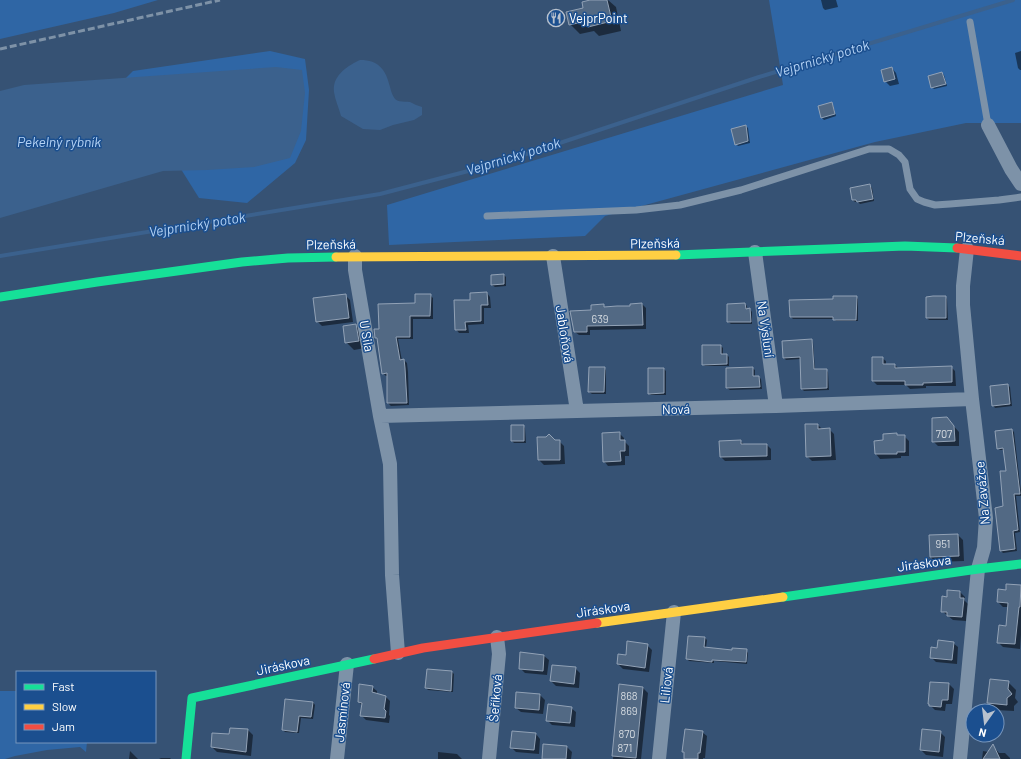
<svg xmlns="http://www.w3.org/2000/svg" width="1021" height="759" font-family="Barlow,sans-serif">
	<rect width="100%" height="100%" fill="#365274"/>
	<!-- green -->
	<path fill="#2f66a5" d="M0 0H158L114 13 0 39Z
		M769 0H1021V123H966L875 142 605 216 585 236 389 245 387 205 783 85Z
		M270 51 305 59 309 90 306 140 295 163 247 203 199 198 179 166 109 95 133 71Z
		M0 691H17V742H87L86 752 80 747 47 750 15 756 5 759H0Z"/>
	<!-- water -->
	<path fill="#3b618d" d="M360 60C379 60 386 70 390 87 391 91 392 95 395 99 399 103 405 101 410 102 414 104 418 106 422 107V115L414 120 393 125 380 130 363 129 341 116C339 108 335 100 334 92 332 76 347 66 360 60Z
		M276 67 302 70 305 93 301 131 290 158 254 167 207 170 163 171 0 218V91L24 85Z"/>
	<!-- shadow -->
	<path fill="#0007" d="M594 0H608L616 7 621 31 599 36 594 31 580 34 570 24Z
		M821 0H836L838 7 825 10 823 8Z
		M1021 51V70H1020L1018 68 1015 53Z
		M892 68 896 73 899 84 890 86 885 81Z
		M942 73 944 75 947 86 934 89 932 87Z
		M831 103 833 105 836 116 824 120 822 118Z
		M746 126 748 128 750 143 738 146 736 144Z
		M870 186 872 188 874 201 860 204 858 202H855L853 200Z
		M504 275 506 277V286L495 287 492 285Z
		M487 293 490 297 491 308H484V324L468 325 469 333H459L456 329 471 301Z
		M345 295 350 300 353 322 322 326 317 321Z
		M430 295 433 298V319H413V339H398L402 361 404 360 407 363 408 372 409 405 391 406 388 403V376H386L383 373 378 340 376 338 380 330 416 304Z
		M856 297 858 299V321H836L834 319H793L791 317 834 300Z
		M945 297 947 299 948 320H929L927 318Z
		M642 304 646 308V329L590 330V335H579L575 332 592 311 603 305 605 308 631 307Z
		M745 304 747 306V310L750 309 752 312V324H731L728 322Z
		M355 325 363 333 365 348 354 350 346 342Z
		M811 340 813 342 815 370H826L828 372 829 390 804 391 802 389 801 359 786 360 784 358 783 342Z
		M721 346 723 348V355H727L729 357V366H705L703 364Z
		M882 358 886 361V365H895L898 368 951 367 955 371 956 386H926V388L910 389 906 385H877L873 381Z
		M604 368 606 370V394H592L589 392Z
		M752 368 755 370V377H759L761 379 762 389 730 390 727 388Z
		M664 369 666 371V395H651L649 393Z
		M1008 385 1010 387 1012 406 995 408 993 405Z
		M950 422 959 432V446H938L933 441Z
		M818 425 823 430 829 429 834 434 836 460 812 461 807 456Z
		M523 426 525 428 526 443H514L512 441Z
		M1012 430 1014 432 1021 492V496H1016L1020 532 1015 533 1017 551 1003 553 1001 551 1007 472 1004 450H1000L998 448Z
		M619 433 624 438V441L629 446V456H625V465L608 466 604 461Z
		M898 436H904L909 441V456H901V458L880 459 876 454 884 441Z
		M538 438 555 441H559L564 446 565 464 544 465 539 460Z
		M740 441 745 445H767L771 449V460L725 461 721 457Z
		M958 535 963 540 964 561 935 562 931 557 930 536Z
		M1007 585 1021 586V635L1020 649 1003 647 998 642 1007 627 1008 607H1003L998 602 1007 591Z
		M960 592 965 597 964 600 968 604 966 621 953 620 942 611 948 598Z
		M705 638 707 640 706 648 733 651 746 650 748 653 747 664 714 661V663L689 661 687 659Z
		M953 643 958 647 957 664 936 662 931 657Z
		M647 645 652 650 649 672 623 669 618 664 626 656Z
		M521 653 544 656 549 660 547 675 525 673 520 668Z
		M575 668 580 673 579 688 556 686 551 681Z
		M428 670 452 672 454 674 453 692 428 690 426 688Z
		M1008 682 1016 690 1015 698 1018 702 1014 706V711L996 710 988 702Z
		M949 684 954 689 952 704H946L945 711 935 710 930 705Z
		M620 685 643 688 648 693 641 759H613Z
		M372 687 377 691V694L385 696 390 701 389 715 390 716 389 723 366 720 361 715 362 706 359 702Z
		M517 693 540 695 545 700 543 714 521 712 516 708Z
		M313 702 315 705 313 719 301 718 299 733 285 732 283 730Z
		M571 708 576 712 575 727 552 725 547 720Z
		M231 729 248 730 253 735 251 756 217 752 212 747 230 735Z
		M702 732 707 736 705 758H703V759H685Z
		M940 732 945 737 943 757 926 755 921 750Z
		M536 734 540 739 539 754 516 752 511 747Z
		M993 746 999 753H1005L1010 758V759H982L983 751 989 752Z
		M567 747 572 752 571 759H543Z
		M130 751 138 759H129Z
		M438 752 457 754 462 759H438Z
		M161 758H170L171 759H159Z"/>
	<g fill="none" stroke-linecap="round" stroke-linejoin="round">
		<!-- stream -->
		<path stroke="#3b618d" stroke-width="4" d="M0 256 380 194 499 163 759 77 1013 0"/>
	</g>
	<!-- building -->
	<path fill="#526984" stroke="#92a2b6" d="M590 0H607L612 21 588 27 587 21 569 25 566 12 583 8 582 2Z
		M892 67 895 79 884 82 881 70Z
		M942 72 946 84 931 88 928 76Z
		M832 102 835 114 821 118 818 106Z
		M746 125 748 141 735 145 731 129Z
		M870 184 873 199 857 202 856 200H852L850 188Z
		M504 274V284L491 285V275Z
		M487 292 488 305H481V321L465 322 466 330H455L454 300H470V293Z
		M346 294 349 318 316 322 313 298Z
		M415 294H431L430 316H410V337H396L400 360 404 359 405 368 407 403H387V373L382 374 377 338H375L374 329H379L378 304 415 303Z
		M833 296H857L856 320H833V317H790L789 300 833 299Z
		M933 296H946V318H926V297Z
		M642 303 643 325 587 326V332H574L570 311 591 310V305L604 304V307L617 306H630V304Z
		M745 303 746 309 750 308 751 322H727V304Z
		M356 324 359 341 345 343 343 326Z
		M812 339 814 369H827V388L801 389 800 357 783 358 782 341Z
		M702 345H721V354H727V364L702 365Z
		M872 357H883V364H895V368L952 366V382L923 383V385H905V381H872Z
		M589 367H605L604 392H588Z
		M753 367V376H759L760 387 726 388V368Z
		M648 368H664V393L648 394Z
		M1008 384 1010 404 992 406 990 386Z
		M947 417 954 426 955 441 932 442V418Z
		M805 424H818V429L830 428 831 456 806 457Z
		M511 425H524V441H511Z
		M1012 429 1020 494H1014L1018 530 1013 531 1015 549 1000 551 995 508 1003 506 1000 471H1006L1003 448 997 449 995 431Z
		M620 432V440H625V451H620L621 461 603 462 602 433Z
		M897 433V435H905V452H897V454H875L874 441 883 440V434Z
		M549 434 555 440H560V460H538L537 437H546Z
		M741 440V444H767V456L720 457 719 441Z
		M958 534 959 556 930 557 929 535Z
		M1006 584 1021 585 1020 607H1019L1015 644 997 643 999 625 1006 626 1008 603 997 602 998 589 1006 590Z
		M947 590 960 591V598H964L962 617 947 616V612H941L942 596 947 597Z
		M688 636 705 637 704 647 732 650V648L747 649 746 662 712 660V662L686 659Z
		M938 640 954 642 952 660 930 658 931 647 937 648Z
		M627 641 648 644 645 668 617 664 618 654 626 655Z
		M520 652 544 655 543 671 519 669Z
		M552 665 576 667 574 684 550 681Z
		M427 669 452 671 451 691 425 688Z
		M990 679 1009 681 1008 689 1012 694 1007 698V705L987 703Z
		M930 682 949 683 948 700H942L941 707 929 706V704H928Z
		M359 684 373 686 372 692 386 696 384 709 386 711 385 718 360 716 362 703 358 702Z
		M619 684 643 687 636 758 612 756Z
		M516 692 540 694 539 710 515 708Z
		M285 699 313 702 311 717 299 716 297 732 282 730Z
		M548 704 572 707 570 723 546 721Z
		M230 728 248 729 246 752 211 747 212 733 229 734Z
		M685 729 703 731 700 753H698V759H684V752H682Z
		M922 729 941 731 939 752 920 750Z
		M512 731 536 733 534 750 510 748Z
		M543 744 567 746 566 759H542Z
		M993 744 1000 759H983Z"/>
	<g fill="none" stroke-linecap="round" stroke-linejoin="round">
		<!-- lane -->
		<path stroke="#7d92a8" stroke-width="7" d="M970 22 988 125
			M487 216 636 210 680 205 741 190 869 149H889L899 155 905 162 910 189 917 199 924 202 935 205 950 204 999 200 1021 197"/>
		<!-- street -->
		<path stroke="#7d92a8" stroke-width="14" d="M988 125 1011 169 1021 184
			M755 252 776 406
			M355 256V270L380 416 390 464 392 575 398 653
			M553 256 577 411
			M380 416 776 406 972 399
			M337 759 347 664
			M489 759 499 654 497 637
			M659 759 674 612
			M960 759 978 569 984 548 986 518 972 399 963 305V286L967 249"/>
		<!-- fast -->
		<path stroke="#16e098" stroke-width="9" d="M676 255 905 246 957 248
			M0 297 97 282 242 262 288 258 336 257
			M783 597 978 569 1021 564
			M186 759 192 698 374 659"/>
		<!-- slow -->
		<path stroke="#ffcf43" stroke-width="9" d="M336 257 676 255
			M597 623 783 597"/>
		<!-- jam -->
		<path stroke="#f24e42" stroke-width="9" d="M957 248 1021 256
			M374 659 423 648 597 623"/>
		<!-- rail -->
		<path stroke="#7e92a7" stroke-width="3" stroke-dasharray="7 3" stroke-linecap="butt" d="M0 49 220 0"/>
	</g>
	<!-- icons -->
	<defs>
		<symbol id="restaurant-ring" viewBox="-11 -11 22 22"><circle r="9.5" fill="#1b4f8f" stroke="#b9c2ce" stroke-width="1.5"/><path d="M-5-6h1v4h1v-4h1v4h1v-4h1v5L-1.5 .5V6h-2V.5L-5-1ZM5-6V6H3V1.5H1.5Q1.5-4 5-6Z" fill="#b9c2ce"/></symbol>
	</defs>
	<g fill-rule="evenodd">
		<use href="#restaurant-ring" x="546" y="8" width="20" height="20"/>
	</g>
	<g text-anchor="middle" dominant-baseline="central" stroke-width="3" stroke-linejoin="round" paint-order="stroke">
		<!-- number labels -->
		<g font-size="11" fill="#d4dae0">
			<text x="600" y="318">639</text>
			<text x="944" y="433">707</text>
			<text x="943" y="543">951</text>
			<text x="629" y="695">868</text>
			<text x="629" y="710">869</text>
			<text x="627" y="733">870</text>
			<text x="625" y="747">871</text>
		</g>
		<!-- poi labels -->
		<g font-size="13" fill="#fff" stroke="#1b4f8f" text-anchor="start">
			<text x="569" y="18">VejprPoint</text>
		</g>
		<!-- street labels -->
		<g font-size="13" fill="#fff" stroke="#1b4f8f">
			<text transform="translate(980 238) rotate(5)">Plzeňská</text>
			<text transform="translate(655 243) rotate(-1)">Plzeňská</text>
			<text transform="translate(331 244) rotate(-1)">Plzeňská</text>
			<text transform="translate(766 329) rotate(82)">Na Výsluní</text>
			<text transform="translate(565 334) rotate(81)">Jabloňová</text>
			<text transform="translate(367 336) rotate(80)">U Sila</text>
			<text transform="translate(676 409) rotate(-1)">Nová</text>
			<text transform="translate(982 493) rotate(-95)">Na Zavážce</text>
			<text transform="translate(924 563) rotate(-8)">Jiráskova</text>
			<text transform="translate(603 609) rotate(-8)">Jiráskova</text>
			<text transform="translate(283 665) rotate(-12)">Jiráskova</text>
			<text transform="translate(666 685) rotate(-84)">Liliová</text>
			<text transform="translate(495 698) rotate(-85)">Šeříková</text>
			<text transform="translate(342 712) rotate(-84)">Jasmínová</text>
		</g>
		<!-- water labels -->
		<g font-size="14" font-style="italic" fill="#b5d3f5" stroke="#1b4f8f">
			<text transform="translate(822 58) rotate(-17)">Vejprnický potok</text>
			<text x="59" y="141">Pekelný rybník</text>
			<text transform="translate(513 156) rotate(-17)">Vejprnický potok</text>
			<text transform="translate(197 224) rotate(-9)">Vejprnický potok</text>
		</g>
	</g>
	<!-- legend -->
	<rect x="16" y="671" width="140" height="72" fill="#1b4f8f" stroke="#7695bc"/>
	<rect x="24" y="684" width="20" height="6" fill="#16e098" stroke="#7695bc"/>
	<text x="52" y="691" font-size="12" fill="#ffffff">Fast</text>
	<rect x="24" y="704" width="20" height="6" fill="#ffcf43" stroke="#7695bc"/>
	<text x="52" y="711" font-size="12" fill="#ffffff">Slow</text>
	<rect x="24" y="724" width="20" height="6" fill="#f24e42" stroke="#7695bc"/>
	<text x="52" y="731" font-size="12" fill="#ffffff">Jam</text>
	<!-- north arrow -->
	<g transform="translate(985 723) rotate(194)"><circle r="19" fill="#1b4f8f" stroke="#7695bc"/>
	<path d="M0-3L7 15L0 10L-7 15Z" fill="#b9c2ce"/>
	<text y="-6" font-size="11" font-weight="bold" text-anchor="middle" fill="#ffffff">N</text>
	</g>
</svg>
